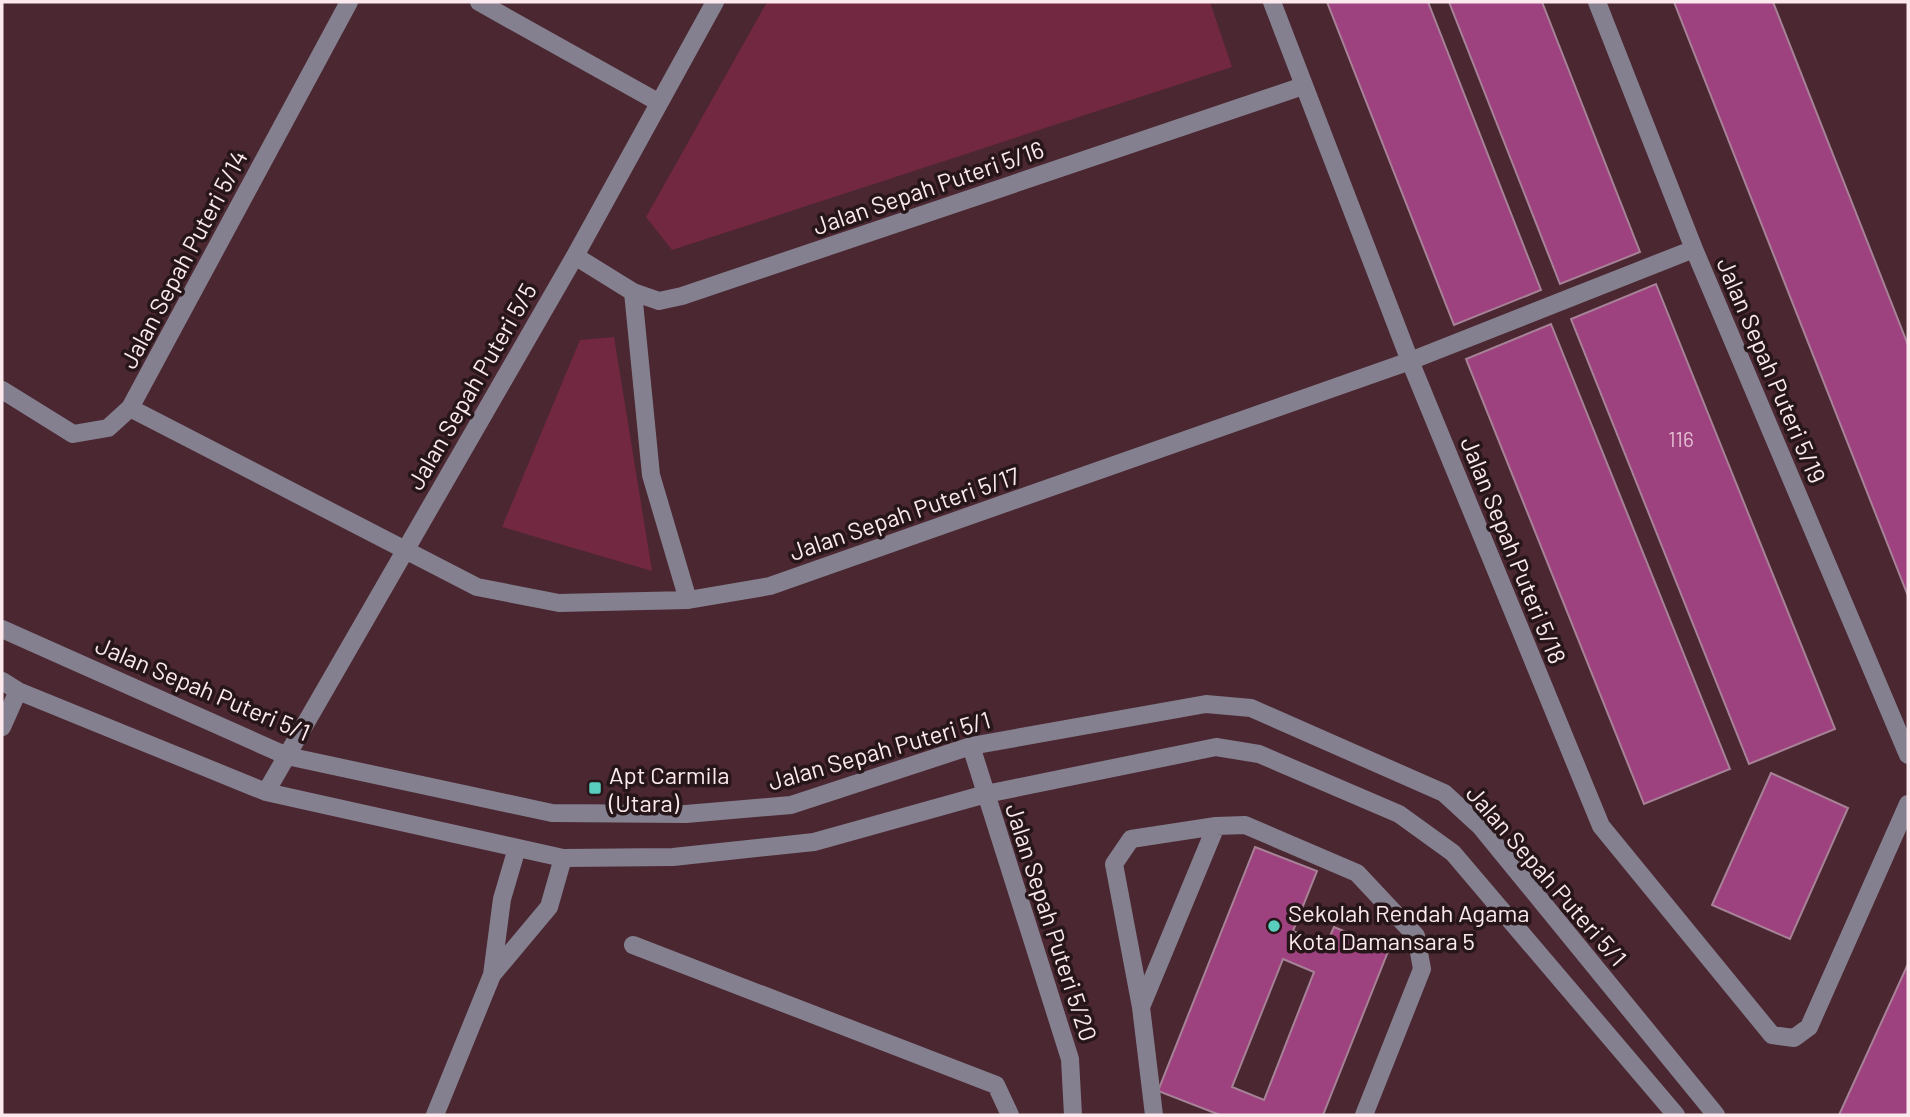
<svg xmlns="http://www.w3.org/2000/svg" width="1910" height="1117" font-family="Barlow,sans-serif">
	<rect width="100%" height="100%" fill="#4a2731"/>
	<!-- green -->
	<path fill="#732841" d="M767 2H1210L1232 67 672 250 646 217Z
		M614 337 652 571 502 527 580 340Z"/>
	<!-- building -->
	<path fill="#9e427f" stroke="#a78297" stroke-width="2" fill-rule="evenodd" d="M1327 2H1428L1541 290 1454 325Z
		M1449 2H1542L1640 252 1560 284Z
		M1674 2H1773L1908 345V596Z
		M1656 284 1835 729 1749 764 1571 319Z
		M1551 324 1730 769 1644 804 1466 359Z
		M1771 773 1848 808 1790 939 1712 905Z
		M1255 847 1317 871 1293 931 1326 945 1334 927 1389 949 1323 1115H1220L1158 1091ZM1283 959 1314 972 1264 1100 1232 1087Z
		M1908 964V1115H1839Z"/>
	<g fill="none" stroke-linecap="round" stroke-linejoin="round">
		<!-- minor -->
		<path stroke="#85808f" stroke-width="18" d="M479 2 658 102
			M1272 2 1410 361 1601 826 1772 1035 1794 1038 1809 1027 1908 804
			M1597 2 1694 249 1908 755
			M575 256 633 292 659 301 682 296 1303 86
			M633 292 651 475 688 600
			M2 390 73 434 108 428 130 408 349 2
			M130 408 477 587 559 603 688 600 770 586 1410 361 1694 249
			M2 629 287 756 552 813 686 814 791 805 971 746 1206 704 1251 708 1444 793 1480 826 1716 1115
			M2 681 18 691 266 792 563 858 673 857 814 842 986 794 1216 747 1259 754 1399 814 1453 853 1676 1115
			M2 727 18 691
			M971 746 1070 1059 1073 1115
			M266 792 575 256 715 2
			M633 945 996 1085 1010 1115
			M492 975 549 907 563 858
			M1141 1007 1216 826
			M435 1115 492 975 502 899 517 848
			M1154 1115 1141 1007 1114 864 1131 839 1216 826 1245 825 1357 873 1416 936 1422 969 1364 1115"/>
	</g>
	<!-- markers -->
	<g fill="#5acebe" stroke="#26161a" stroke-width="2.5">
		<rect x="588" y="781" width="14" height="14" rx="3.5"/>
		<circle cx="1274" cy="926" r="7"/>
	</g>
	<g text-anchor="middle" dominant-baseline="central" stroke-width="7" stroke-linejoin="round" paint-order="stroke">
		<!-- number labels -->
		<g font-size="21" fill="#e4bfd2">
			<text x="1681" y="438">116</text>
		</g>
		<!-- street labels -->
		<g font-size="24" fill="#fce9ed" stroke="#26161a">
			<text transform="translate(928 187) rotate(-19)">Jalan Sepah Puteri 5/16</text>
			<text transform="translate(183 259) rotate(-62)">Jalan Sepah Puteri 5/14</text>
			<text transform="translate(1772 370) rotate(67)">Jalan Sepah Puteri 5/19</text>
			<text transform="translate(471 386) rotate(-60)">Jalan Sepah Puteri 5/5</text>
			<text transform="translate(904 513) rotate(-19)">Jalan Sepah Puteri 5/17</text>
			<text transform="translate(1514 550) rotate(68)">Jalan Sepah Puteri 5/18</text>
			<text transform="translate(203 688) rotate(23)">Jalan Sepah Puteri 5/1</text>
			<text transform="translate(879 750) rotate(-16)">Jalan Sepah Puteri 5/1</text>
			<text transform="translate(1547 875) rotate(49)">Jalan Sepah Puteri 5/1</text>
			<text transform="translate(1052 922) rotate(72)">Jalan Sepah Puteri 5/20</text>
		</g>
		<!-- poi labels -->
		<g font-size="24" fill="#fce9ed" stroke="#26161a" text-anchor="start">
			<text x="609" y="774">Apt Carmila<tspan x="609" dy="28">(Utara)</tspan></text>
			<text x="1288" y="912">Sekolah Rendah Agama<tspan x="1288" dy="28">Kota Damansara 5</tspan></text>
		</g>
	</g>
	<!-- border -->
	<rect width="1910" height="1117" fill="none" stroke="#fce9ed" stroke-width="7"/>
</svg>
